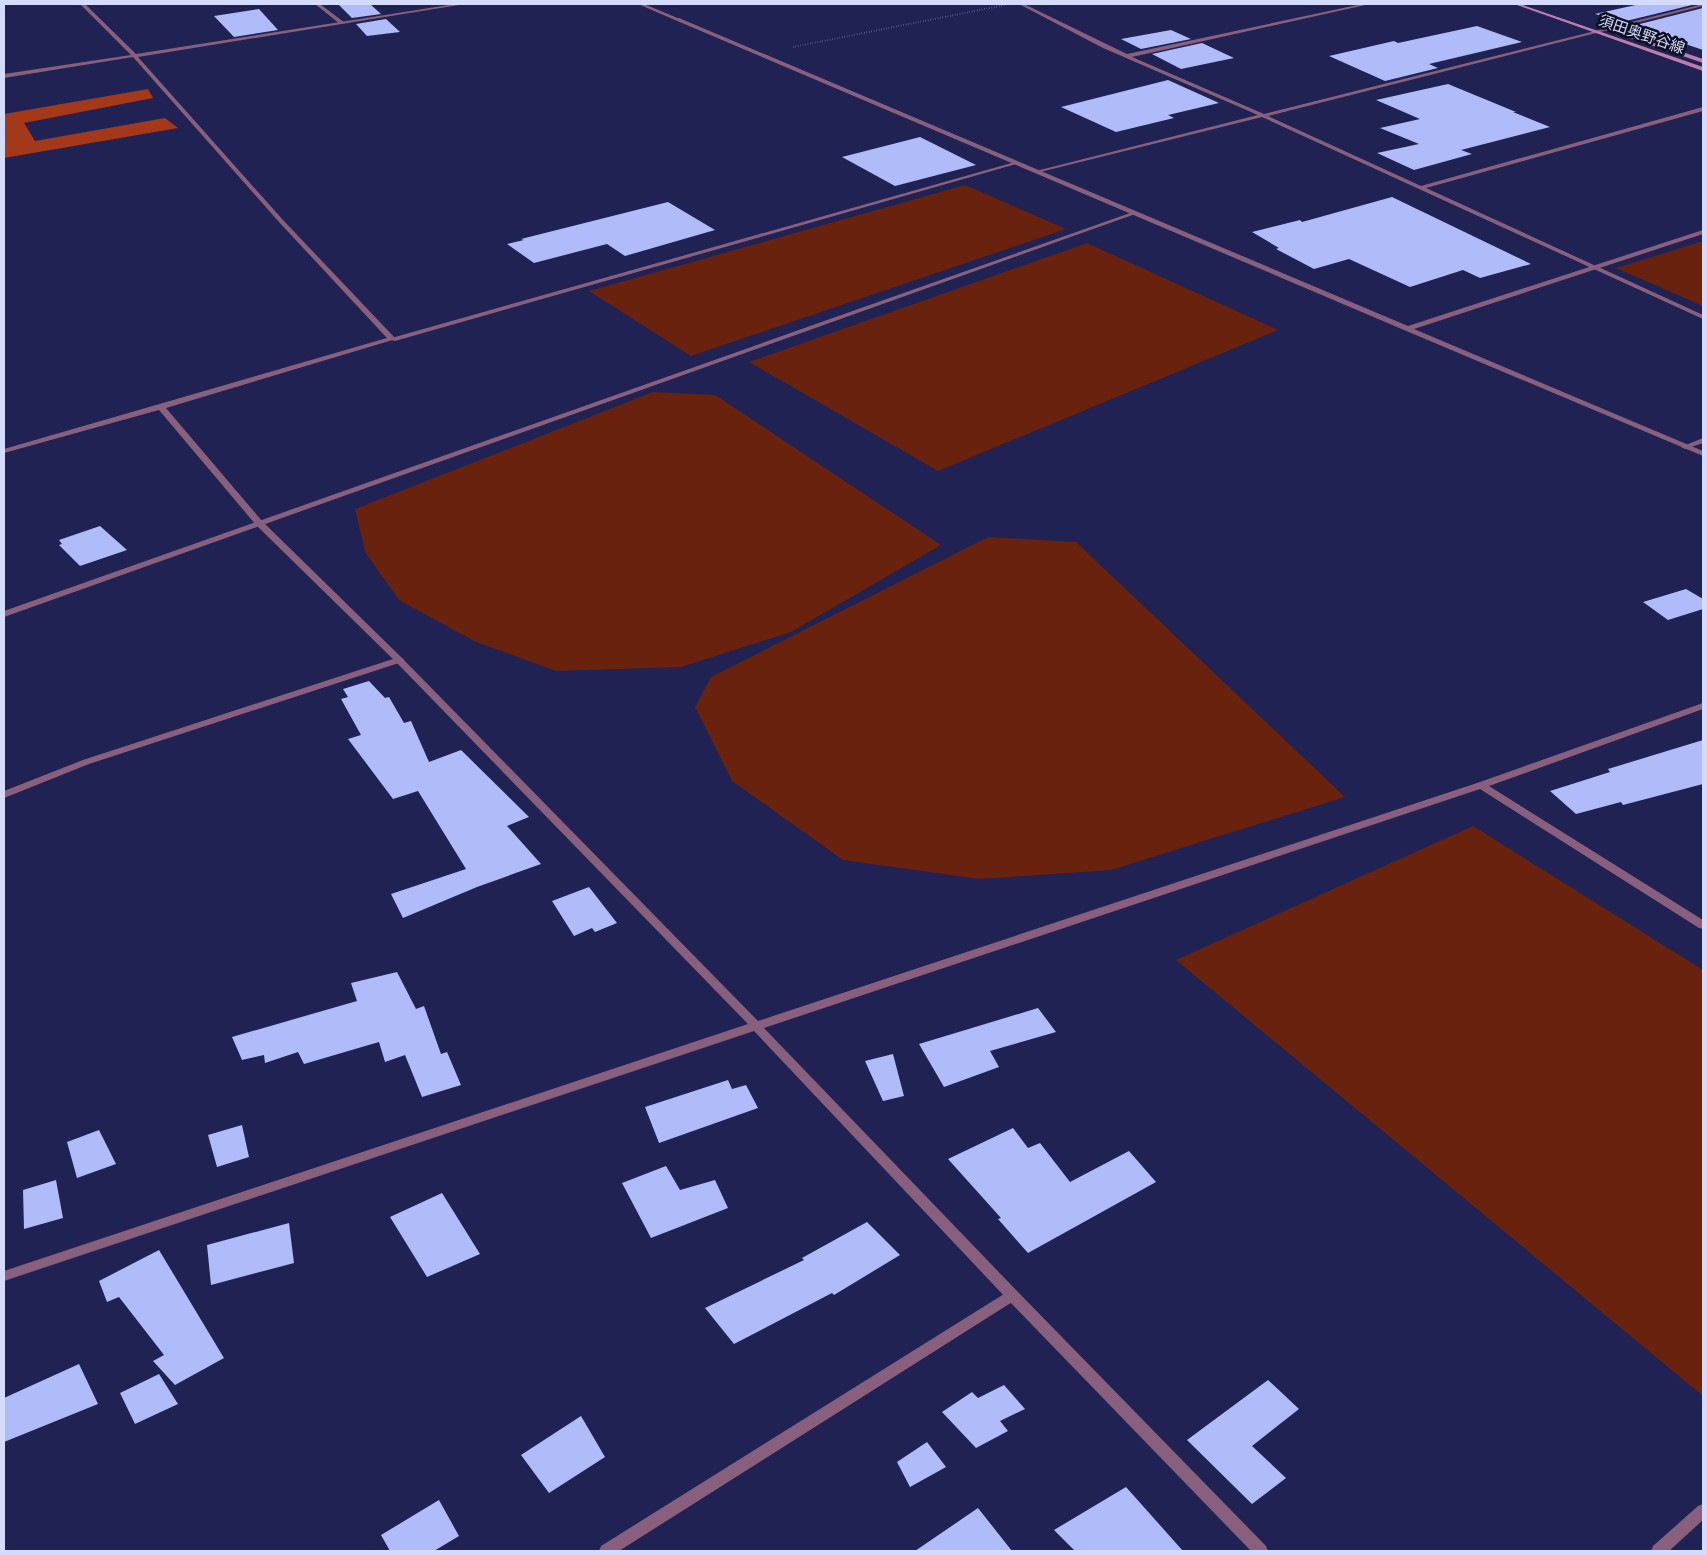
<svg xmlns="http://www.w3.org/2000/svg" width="1707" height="1555" font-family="Arial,'Noto Sans JP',sans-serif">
	<rect width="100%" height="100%" fill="#1f2253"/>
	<!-- green -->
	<path fill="#69220d" d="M965 185 1066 229 691 356 589 291Z
		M1703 241V306L1616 268Z
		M1087 243 1278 330 938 471 749 362Z
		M653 392 715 395 941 545 791 632 681 667 556 671 474 641 399 600 365 552 355 509Z
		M988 537 1076 542 1345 797 1111 870 980 879 843 860 732 781 695 707 711 677Z
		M1473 826 1703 970V1396L1176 960Z"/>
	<!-- forest -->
	<path fill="#a43919" d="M148 89 153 98 24 123 35 141 165 118 178 128 4 158V114Z"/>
	<!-- building -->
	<path fill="#b0bbf9" d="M338 4H370L381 14 352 18Z
		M1640 4H1696L1622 22 1595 14Z
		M1703 8V50L1632 26Z
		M259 9 278 30 234 37 214 16Z
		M386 19 400 32 367 36 356 24Z
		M1477 26 1522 42 1429 64 1438 68 1385 81 1329 56 1394 41 1398 43Z
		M1171 30 1191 39 1141 49 1121 39Z
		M1202 43 1234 58 1181 69 1152 54Z
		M1168 80 1219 103 1168 115 1174 118 1116 132 1061 107Z
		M1448 84 1516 112H1513L1550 127 1461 150 1472 154 1414 170 1377 153 1419 144 1380 128 1420 119 1376 100Z
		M920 137 976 165 895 186 842 157Z
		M1392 197 1531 264 1480 278 1463 270 1410 287 1349 259 1314 269 1276 249 1279 248 1252 232 1300 220 1302 222Z
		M668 202 715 230 625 256 607 244 534 263 507 244 524 240 521 239Z
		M100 526 127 550 80 566 59 545 62 544 59 540Z
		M1686 589 1703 599V609L1668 620 1643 602Z
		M369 681 385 698 389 697 404 723 411 721 429 762 461 750 529 817 507 826 541 864 477 887 403 918 391 894 466 869 418 791 393 799 348 739 361 735 341 699 348 697 343 689Z
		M1703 740V784L1623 805 1621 802 1576 814 1550 791 1610 772 1608 769Z
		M589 887 617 923 595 932 592 928 574 936 552 901Z
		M397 972 416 1009 424 1006 441 1054 447 1052 461 1085 422 1097 405 1055 385 1062 379 1042 304 1064 298 1052 265 1063 264 1055 242 1060 232 1037 357 1001 351 983Z
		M1038 1008 1056 1032 990 1051 999 1067 944 1087 919 1044Z
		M893 1054 904 1096 883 1101 865 1061Z
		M728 1080 732 1089 746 1085 758 1108 659 1143 645 1107Z
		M242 1125 249 1157 217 1167 208 1135Z
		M1013 1128 1028 1148 1040 1143 1070 1182 1129 1151 1156 1182 1028 1253 998 1219 1001 1218 948 1159Z
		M99 1130 116 1164 77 1178 67 1142Z
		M666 1166 680 1190 715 1180 728 1208 651 1238 622 1183Z
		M56 1180 63 1218 24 1229 23 1190Z
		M442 1193 480 1254 427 1277 390 1217Z
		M867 1222 900 1255 834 1295 832 1293 734 1344 705 1308 804 1260 802 1258Z
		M289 1223 294 1263 211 1285 207 1245Z
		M159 1250 224 1358 175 1385 153 1361 164 1355 119 1297 107 1302 99 1281Z
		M79 1364 98 1404 4 1442V1398Z
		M159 1374 178 1404 135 1424 120 1393Z
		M1268 1380 1299 1409 1252 1446 1286 1478 1252 1504 1187 1440Z
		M1004 1385 1025 1409 1000 1421 1008 1431 976 1448 942 1412 972 1392 978 1398Z
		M581 1416 605 1457 549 1493 521 1455Z
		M927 1442 946 1467 910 1487 897 1462Z
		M1126 1487 1183 1551H1075L1054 1530Z
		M439 1500 459 1536 434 1551H390L381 1535Z
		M978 1508 1012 1551H915Z"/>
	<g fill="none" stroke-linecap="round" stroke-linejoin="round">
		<!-- path -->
		<path stroke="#7479a2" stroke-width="2" stroke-dasharray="0.5 2" stroke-linecap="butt" d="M793 47 1005 5"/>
		<!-- minor -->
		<path fill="#88607d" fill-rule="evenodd" d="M315 4H320L345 23 340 24Z
			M638 4H644L680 19 675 20Z
			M1019 4H1024L1127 54 1362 4H1370L1132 57 1264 114 1703 4V6L1268 116 1421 186 1703 107V111L1426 188 1703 315V319L1262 117 1036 173V171L1258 115 1103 48Z
			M1015 162 1020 163 395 341 388 339Z
			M1133 212 1138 213 4 617V611Z
			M1703 438V443L1685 449 1681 447Z
			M399 657 402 658 404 660 402 662 89 764 4 798V791L83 760Z
			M1012 1289 1017 1291 1019 1295 1017 1299 619 1551H599L601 1546Z
			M1703 1504V1520L1669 1551H1651L1653 1546 1698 1506Z"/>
		<!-- tertiary -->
		<path fill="#88607d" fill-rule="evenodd" d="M80 4H85L136 54 455 4H465L138 57 283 220 396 339 166 408 262 521 402 658 758 1021 1477 783 1703 703V709L1489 786 1703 920V929L1699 928 1480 789 764 1028 1017 1291 1266 1546 1268 1551H1251L1007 1299 754 1031 4 1281V1271L748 1024 396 662 256 525 159 410 4 453V449L387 338 279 222 133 57 4 78V74L131 55Z
			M675 18H679L1408 326 1703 230V234L1414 329 1703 451V456L1404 330 675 20Z"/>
		<!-- secondary -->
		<path fill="#be7ead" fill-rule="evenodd" d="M1514 4H1520L1703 67V71Z
			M1632 35 1703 59V63L1630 38Z"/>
	</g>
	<g text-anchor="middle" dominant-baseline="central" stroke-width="5" stroke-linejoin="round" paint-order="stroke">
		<!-- far-street labels -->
		<g font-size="15" fill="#d5dcfb" stroke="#0d0f24">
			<text transform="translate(1642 34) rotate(19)">須田奥野谷線</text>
		</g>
	</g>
	<!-- border -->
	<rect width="1707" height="1555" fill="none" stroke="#d5dcfb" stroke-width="10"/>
</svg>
